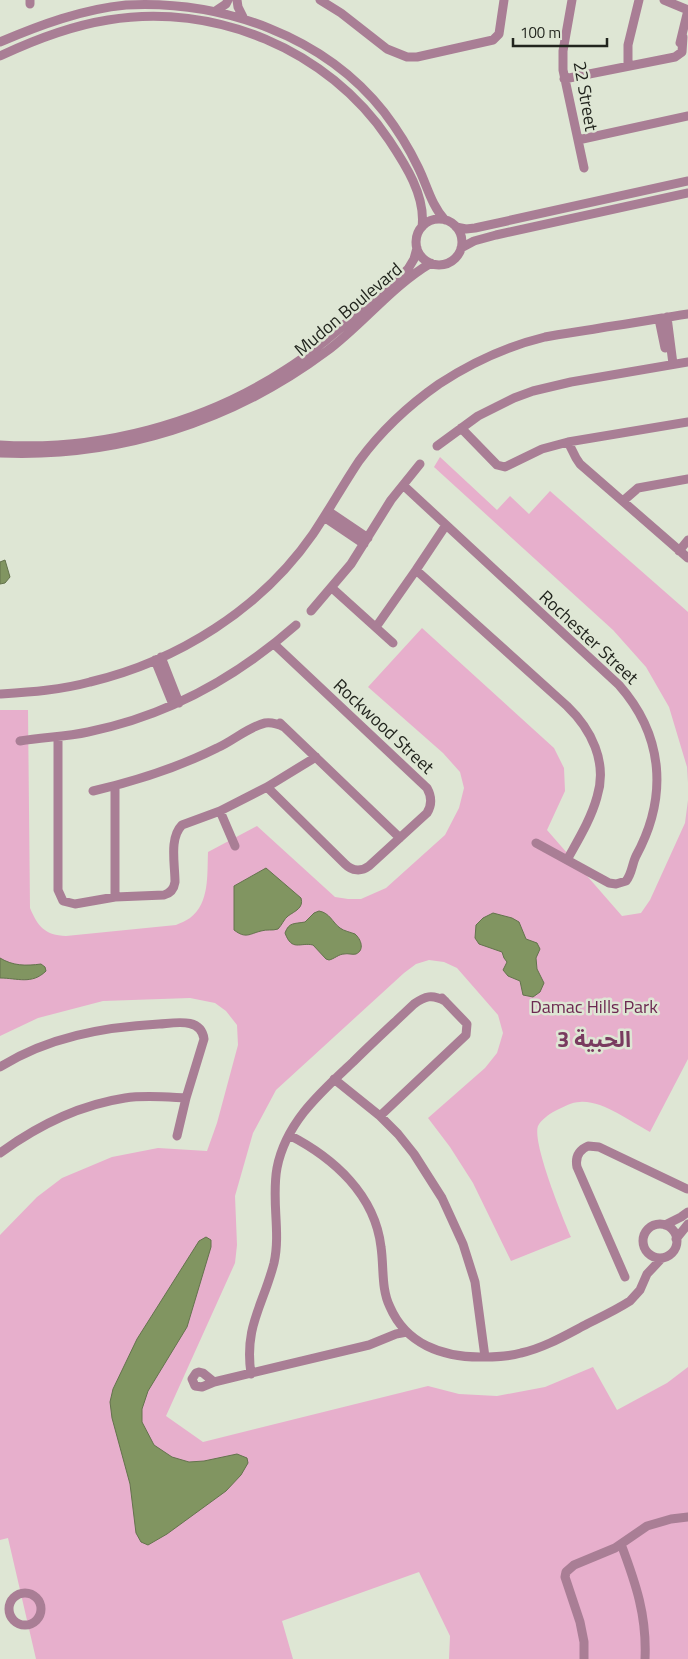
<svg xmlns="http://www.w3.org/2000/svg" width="688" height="1659" font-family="'Titillium Web','Noto Sans Arabic',sans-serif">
	<rect width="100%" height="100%" fill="#dee6d4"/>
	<!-- green -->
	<path fill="#e7afcc" d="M440 457 497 510 510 496 529 514 550 491 688 612V783L687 767 669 707 646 667 613 630 434 467Z
		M422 628 554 748 564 768 565 791 547 830 622 916 641 913 650 900 685 823 688 800V1059L650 1132C631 1122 602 1100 580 1102 572 1102 563 1107 555 1111 549 1114 541 1120 538 1126 532 1143 563 1218 571 1237L511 1261 473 1183 450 1147 428 1118 485 1068 497 1053 503 1033 498 1015 457 968 444 962 429 960 416 964 404 973 276 1090 253 1133 235 1196 237 1245 235 1263 166 1416 203 1442 428 1386 459 1394 497 1396 545 1387 593 1367 617 1410 667 1383 688 1367V1659H449L450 1636 419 1572 282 1621 293 1659H36L8 1538 0 1540V1235L37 1197 62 1178 112 1157 158 1148 207 1151 217 1123 238 1045 237 1025 226 1011 215 1003 190 998 103 1001 38 1018 0 1036V710H28L30 908C38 927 45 935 66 936L176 925C180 923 186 921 190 918 210 903 207 874 208 852L257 826 335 897 348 899H361L386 888 445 835 459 808 464 788 460 772 443 753 368 687Z"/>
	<!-- water -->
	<path fill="#819561" stroke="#64734d" d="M5 560 10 577 5 583 0 584V562Z
		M266 868 301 898C304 908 295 911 288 916 284 919 282 925 278 929 272 931 267 929 261 931 249 934 246 939 234 930V886Z
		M319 911C330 913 332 922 340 928 344 931 350 932 355 934 361 939 365 950 356 954 352 955 348 953 344 954 339 954 334 959 329 960L326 959 313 945C300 942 292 952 285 933 289 922 294 924 305 922L314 913Z
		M493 913 512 918 519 922 526 939 537 943 540 949 536 958 537 969 544 983 540 992 533 997 523 995 520 981 508 976 503 970 507 962 504 958 502 952 479 944 475 938 476 925 483 918Z
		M0 958C13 966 26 966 41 964L45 967 46 971C32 985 17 978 0 978Z
		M206 1237 211 1240V1247L187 1327 148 1391 142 1409V1422L154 1445 172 1457 189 1462 204 1461 237 1454 247 1458 248 1463 241 1475 226 1491 167 1534 148 1545 141 1542 136 1533 130 1484 112 1418 110 1402 113 1389 137 1339 199 1241Z"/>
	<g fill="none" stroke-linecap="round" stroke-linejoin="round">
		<!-- minor -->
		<path stroke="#a97e95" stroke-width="9" d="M30 0V4
			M237 0 238 7 243 17
			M320 0 341 13 387 49 407 57H417L493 40 499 34 504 0
			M572 0 563 51V70L584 168
			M664 0 688 10
			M217 10 226 4 228 0
			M0 42C40 25 83 9 126 5 223 0 324 36 384 112 397 129 409 148 418 167 427 185 431 205 445 220
			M680 43 688 10
			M0 56C34 40 70 26 108 20 214 2 328 49 389 140 405 164 426 196 422 227
			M628 66V45L639 0
			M564 79 675 57 682 52 683 37
			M578 140 688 116
			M416 242a23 23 0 1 1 46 0a23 23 0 1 1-46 0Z
			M456 227 466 229 475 228 688 181
			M461 248 474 241 496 235 688 193
			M667 317 673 364
			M659 319 665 348
			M461 428 497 465 505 467 542 449 568 442 688 422
			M568 442 576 458 580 464 688 558
			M0 445C98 451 202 424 285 370 314 352 339 329 365 307 379 294 394 283 408 269L414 259 417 248
			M437 446 478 416 514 398 533 391 571 382 688 362
			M0 453C118 458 232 422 327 351 363 324 392 286 431 263
			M403 485 619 685C664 736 668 797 636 856 632 864 632 874 626 881L616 884 609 883 536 843
			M623 501 638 488 688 479
			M328 511 368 538
			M324 517 364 544
			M679 551 688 540
			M416 570 567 706C591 729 608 762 597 797 591 819 578 840 567 860
			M332 588 393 643
			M311 611 351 564 391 500 420 464
			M376 627 416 570 446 525
			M161 657 179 703
			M155 660 172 702
			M0 694C30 692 61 690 90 682 178 661 261 609 313 534 329 510 343 485 359 461 381 431 409 405 439 384 471 363 508 346 545 337 565 333 586 331 606 327 634 323 661 318 688 314
			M280 723 400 838
			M58 737V890L63 901 75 904 115 897 164 895C171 893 174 889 175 882 175 864 169 838 182 825L220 811 267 787 316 757
			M20 741C42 737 65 737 88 732 167 716 236 678 296 625
			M115 786V897
			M267 787 345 864C352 871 361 872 369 866L427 813C432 805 432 797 427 788L274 644
			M93 791C136 781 177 768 217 748 233 741 248 727 265 723 272 722 278 724 284 727
			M220 811 235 846
			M0 1067C48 1037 104 1027 159 1024 175 1023 201 1017 204 1039L186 1098 177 1136
			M334 1079 380 1116 398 1134 414 1154 442 1198 463 1244 475 1282 485 1357
			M380 1116 466 1035 467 1024 442 998
			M289 1135C334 1158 375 1195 381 1247 384 1267 381 1289 390 1307 406 1344 442 1357 480 1357 494 1357 507 1357 521 1353 544 1348 566 1335 587 1324 601 1317 616 1310 630 1301L640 1290 647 1274 662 1258
			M0 1153C37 1126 79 1105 125 1098 145 1095 166 1097 186 1098
			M643 1241a17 17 0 1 1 34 0a17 17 0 1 1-34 0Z
			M665 1225 681 1217 688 1212
			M676 1239 688 1224
			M625 1277 577 1167C575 1157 579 1150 588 1146L599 1147 687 1189
			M199 1372 203 1373 214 1382 202 1387 195 1386 192 1379 196 1373Z
			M251 1374C244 1326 263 1306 274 1263 281 1232 271 1200 277 1168 286 1122 321 1092 353 1062 373 1042 394 1023 414 1004 425 996 432 994 445 1001
			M214 1382 369 1345 396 1334 407 1332
			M621 1544C636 1584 647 1616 645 1659
			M9 1609a16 16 0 1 1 32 0a16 16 0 1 1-32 0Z
			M584 1659V1642L580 1622 565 1577 566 1572 574 1565 615 1548 647 1526 671 1519 688 1517"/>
	</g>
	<g text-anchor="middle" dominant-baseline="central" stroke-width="5" stroke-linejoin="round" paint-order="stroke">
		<!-- street labels -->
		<g font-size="18" fill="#22251e" stroke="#dee6d4">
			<text transform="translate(586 96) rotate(80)">22 Street</text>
			<text transform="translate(348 309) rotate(-40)">Mudon Boulevard</text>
			<text transform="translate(589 637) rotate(43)">Rochester Street</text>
			<text transform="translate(384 726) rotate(43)">Rockwood Street</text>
		</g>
		<!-- park labels -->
		<g font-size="18" fill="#6c2951" stroke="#dee6d4">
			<text x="594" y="1006">Damac Hills Park</text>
		</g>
		<!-- district labels -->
		<g font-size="22" font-weight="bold" fill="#793a5f" stroke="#dee6d4">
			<text x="594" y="1039">الحبية 3</text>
		</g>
	</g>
	<!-- scale -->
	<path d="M513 38v8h94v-8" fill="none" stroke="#22251e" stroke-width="2.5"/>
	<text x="520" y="38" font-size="15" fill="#22251e" stroke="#dee6d4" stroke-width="4" paint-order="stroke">100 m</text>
</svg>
